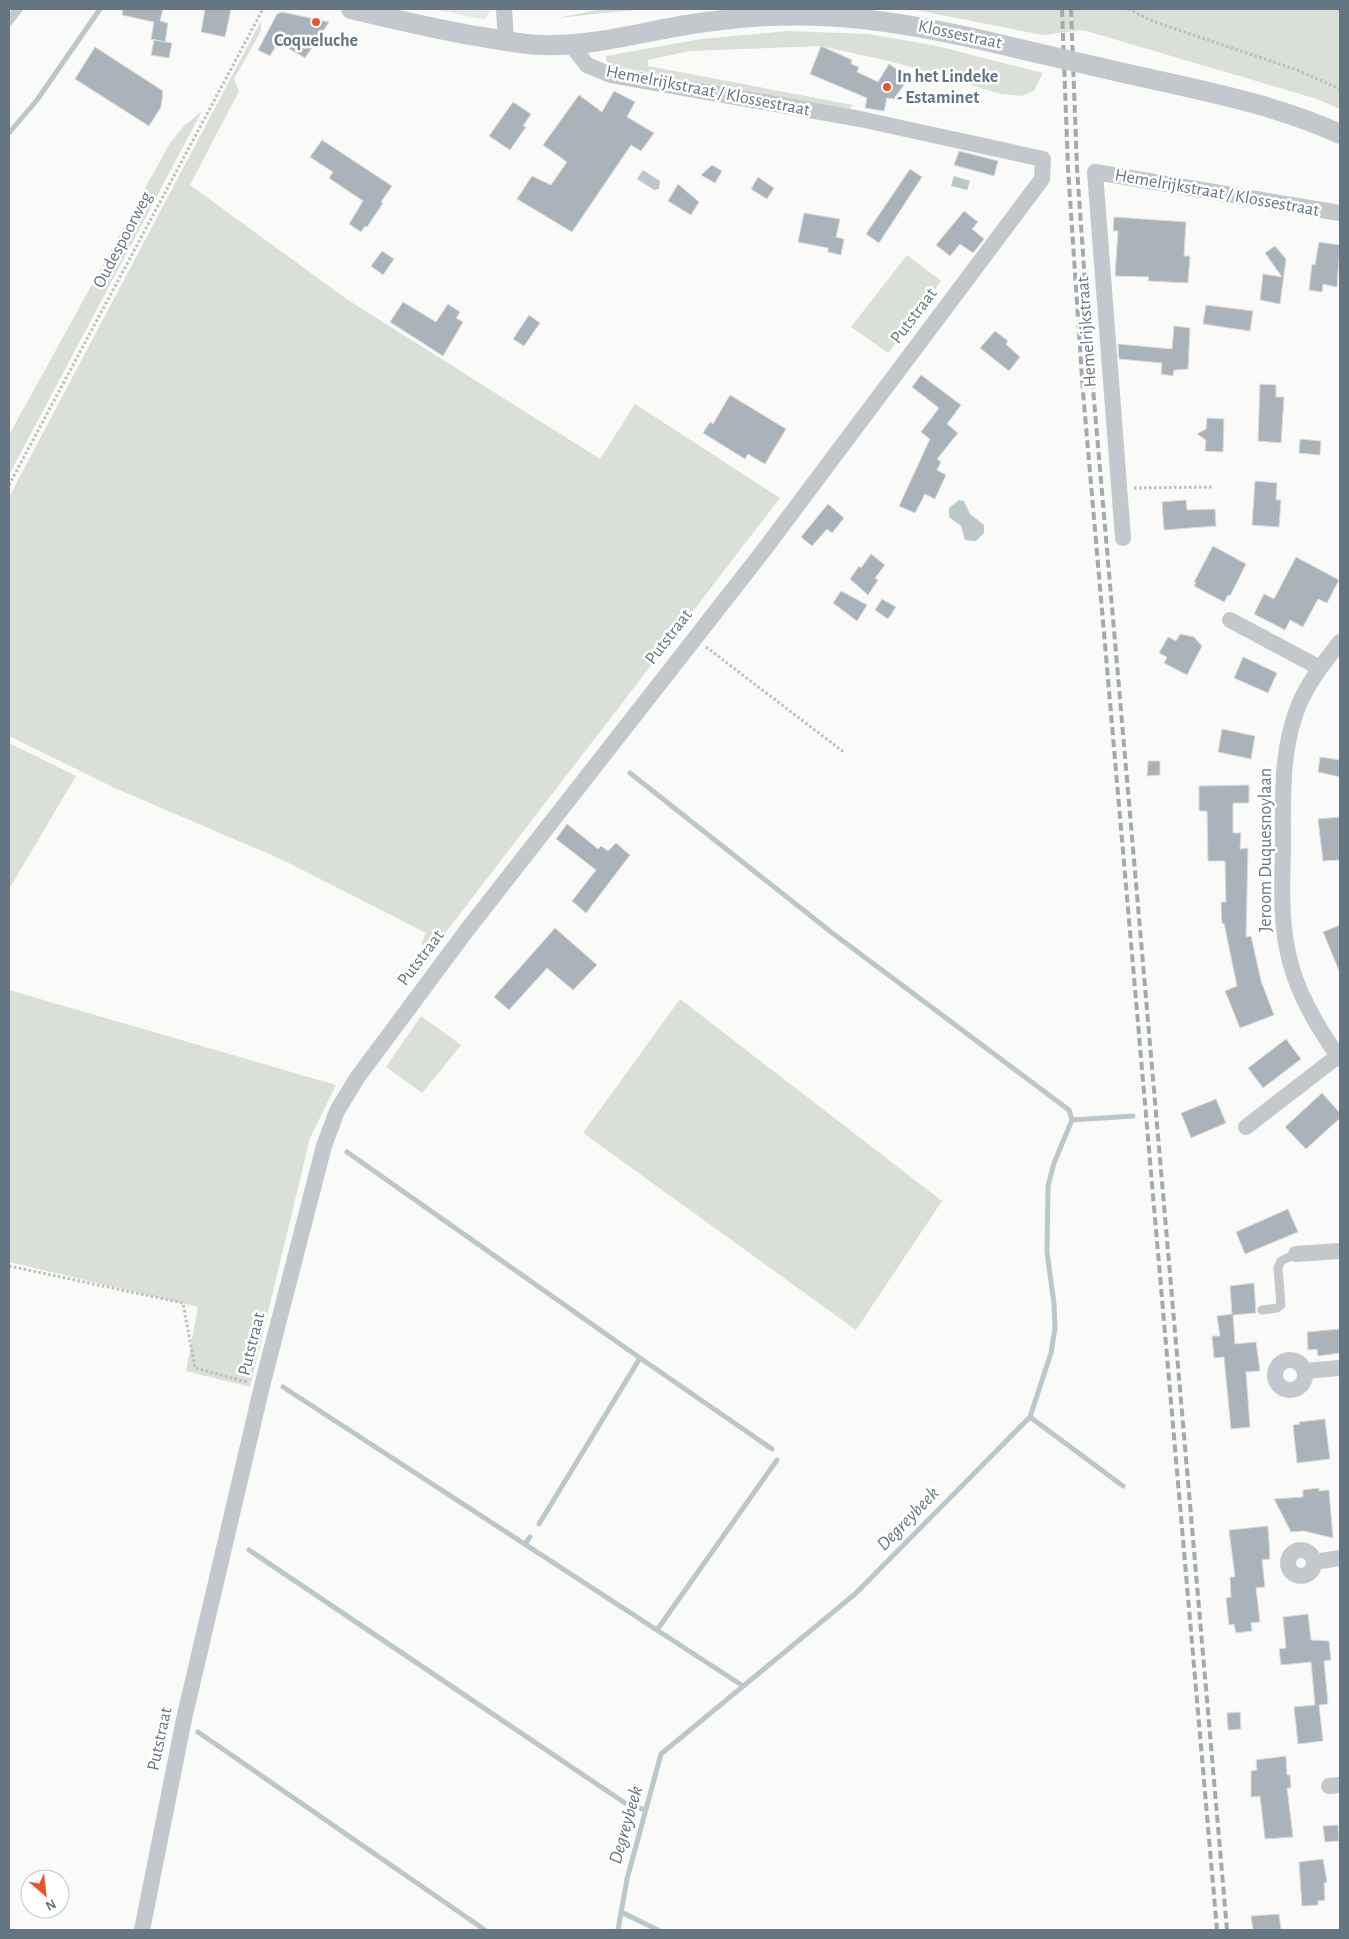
<svg xmlns="http://www.w3.org/2000/svg" width="1349" height="1939" font-family="'Alegreya Sans',sans-serif">
	<rect width="100%" height="100%" fill="#fafaf8"/>
	<!-- built -->
	<path fill="#e8e9e9" d="M434 9H491L485 20Z"/>
	<!-- green -->
	<path fill="#dadfd7" d="M602 9H644L557 18Z
		M910 9H1340V109L1317 99 1083 30 1043 35Z
		M261 21V31L234 79 239 91 190 185 348 300 600 459 635 404 780 498 432 950 421 944 426 933 283 860 117 789 9 736V497Z
		M788 31 868 34 937 46 1043 73 1034 91 1022 96 1001 94 893 62 821 46 690 51 648 60V66L853 105 848 110 613 66 606 61V56L701 39Z
		M202 111 9 475V435L170 143 184 126Z
		M907 255 941 281 888 353 851 327Z
		M9 743 76 776 9 889Z
		M9 990 336 1085 310 1138 250 1387 186 1371 198 1307 9 1262Z
		M680 999 942 1201 856 1330 583 1133Z
		M421 1016 461 1045 422 1093 386 1067Z"/>
	<!-- water -->
	<path fill="#bbc7cb" d="M643 170 660 181 659 189 654 190 637 179Z
		M954 176 970 181 967 190 951 186Z
		M959 500 964 501 970 514 984 525V533L976 541 965 540 961 526 949 517V508Z"/>
	<g fill="none" stroke-linecap="round" stroke-linejoin="round">
		<!-- stream -->
		<path stroke="#bbc7cb" stroke-width="5" d="M9 133 37 100 100 9
			M630 773 831 932 1069 1110 1072 1120
			M347 1152 640 1358
			M283 1387 743 1686
			M1030 1417 1123 1486
			M539 1524 640 1358 772 1449
			M525 1544 530 1537
			M249 1550 625 1803 645 1810
			M657 1630 777 1460
			M198 1732 485 1930
			M621 1912 658 1930
			M618 1930 627 1879 661 1754 855 1594 1030 1417 1051 1353 1055 1328 1054 1304 1047 1252 1048 1186 1054 1163 1072 1120 1133 1116"/>
	</g>
	<!-- building -->
	<path fill="#aab3b9" stroke="#dcdcda" d="M123 9H163L160 21 168 23 165 42 151 39 154 22 122 15Z
		M205 9H231L225 37 201 32Z
		M282 12 329 22 305 58 278 42 270 56 258 50 277 14Z
		M154 40 172 43 169 58 151 55Z
		M821 46 852 60 851 64 859 67 857 72 878 82 889 64 909 78 894 99 887 98 884 111 865 108 867 98 810 74Z
		M95 47 163 91 161 107 149 126 75 79Z
		M614 91 635 102 627 117 654 133 641 151 631 145 572 232 517 199 532 176 551 185 567 162 543 145 579 95 602 112Z
		M513 102 531 114 523 126 526 127 510 150 489 136Z
		M322 140 392 186 381 202 383 203 367 227 365 226 361 232 349 224 363 201 329 178 333 172 310 157Z
		M959 151 998 161 994 176 954 165Z
		M712 165 722 171 715 183 701 175Z
		M910 169 922 177 879 243 866 234Z
		M758 177 774 188 767 199 751 189Z
		M678 184 699 202 691 215 668 201Z
		M964 211 978 222 972 229 984 239 973 253 960 244 950 256 936 245Z
		M804 213 840 219 836 237 844 239 841 255 828 252V248L798 242Z
		M1114 217 1186 222 1184 256H1190L1188 283 1148 281 1149 277 1115 276 1118 231H1113Z
		M1319 242 1340 245 1337 287 1323 284 1322 292 1309 290 1312 264 1315 265Z
		M1275 246 1286 259 1280 304 1260 300 1263 274 1282 277 1265 253Z
		M382 251 394 259 383 275 371 266Z
		M403 302 436 322 448 304 460 312 456 318 463 322 443 356 390 322Z
		M1206 305 1253 311 1250 331 1203 324Z
		M529 315 540 323 524 346 513 339Z
		M1174 326 1190 328 1188 369 1174 370 1173 376 1161 374 1162 363 1119 359 1118 344 1172 349Z
		M995 331 1008 341 1006 344 1020 357 1009 371 980 348Z
		M921 375 961 405 947 424 958 433 937 459 941 462 937 470 946 475 935 499 925 494 915 513 899 506 930 439 921 432 939 408 912 387Z
		M1260 384 1276 385V397H1284L1281 443 1258 441Z
		M730 395 786 429 765 464 748 454 745 459 703 433 710 422 713 424Z
		M1207 418 1224 419 1223 452 1205 451 1206 440 1197 434 1206 429Z
		M1300 439 1321 441 1320 455 1299 453Z
		M1255 481 1277 483 1276 500H1281L1279 527 1252 525Z
		M1186 500 1187 510 1215 509 1216 526 1164 530 1162 502Z
		M828 504 844 518 832 533 827 529 812 546 801 537Z
		M1213 546 1246 564 1230 596 1228 595 1224 602 1194 586 1196 582H1194Z
		M871 554 885 565 875 578 878 580 868 595 850 579 859 566 861 568Z
		M1296 557 1339 580 1327 603 1318 599 1303 627 1290 620 1285 630 1254 614 1264 594 1274 599Z
		M841 591 867 605 857 621 833 603Z
		M882 599 896 607 888 619 875 610Z
		M1180 634 1194 637 1202 646 1187 675 1164 663 1167 657 1159 653 1168 637 1176 641Z
		M1243 657 1277 673 1268 693 1234 678Z
		M1222 729 1255 736 1251 759 1218 752Z
		M1320 757 1340 760V777L1318 772Z
		M1148 761H1160V775L1147 776Z
		M1249 785V803H1233V833H1241L1240 849 1248 848 1246 937 1251 936 1261 981 1274 1015 1240 1028 1225 991 1237 986 1224 923 1222 924 1221 902H1226L1225 861H1208L1207 811H1199V786Z
		M1340 817V860L1323 861 1318 819Z
		M567 824 598 849 601 846 608 851 616 843 630 855 586 913 572 901 596 870 556 839Z
		M1340 925V973L1323 932Z
		M555 928 597 965 573 990 547 968 509 1010 494 997Z
		M1286 1039 1301 1059 1263 1088 1248 1068Z
		M1322 1093 1340 1113V1118L1306 1149 1285 1127Z
		M1216 1099 1226 1123 1191 1138 1181 1113Z
		M1288 1209 1298 1232 1245 1254 1236 1232Z
		M1254 1283 1256 1313 1233 1315 1235 1344 1256 1342 1260 1371 1246 1372 1250 1427 1231 1429 1224 1357 1214 1358 1212 1336H1220L1217 1316 1232 1314 1230 1286Z
		M1340 1329V1353L1318 1356 1317 1349 1308 1350 1307 1332Z
		M1325 1419 1330 1459 1297 1463 1293 1425 1300 1424 1299 1422Z
		M1319 1488V1491L1329 1490 1333 1538 1304 1531 1291 1532 1274 1499 1303 1497V1490Z
		M1268 1526 1270 1559 1262 1560 1265 1587 1256 1588 1260 1622 1251 1623 1252 1631 1236 1633 1234 1624 1229 1625 1226 1598 1231 1597 1230 1577H1235L1229 1530Z
		M1308 1614 1311 1640 1329 1641 1331 1660 1324 1661 1328 1704 1319 1705 1323 1741 1298 1744 1294 1707 1315 1705 1311 1662 1281 1665 1279 1649 1286 1648 1283 1617Z
		M1240 1712 1241 1729 1228 1730 1227 1713Z
		M1286 1756 1287 1775H1290L1291 1788H1287L1293 1837 1265 1839 1260 1796 1251 1797V1771L1257 1770 1256 1760Z
		M1338 1825 1339 1841 1325 1842 1323 1826Z
		M1323 1859 1327 1882 1324 1883 1325 1900 1318 1901V1905L1302 1906 1299 1862Z
		M1279 1914 1281 1930H1253L1251 1916Z"/>
	<g fill="none" stroke-linecap="round" stroke-linejoin="round">
		<!-- path -->
		<path stroke="#bbbfc2" stroke-width="3" stroke-dasharray="2.5 2.5" stroke-linecap="butt" d="M1128 9 1152 21 1297 70 1340 89
			M9 485 263 9
			M1134 488 1214 487
			M706 647 845 753
			M9 1266 183 1303 195 1368 247 1382"/>
		<!-- service -->
		<path stroke="#c3c8cc" stroke-width="9" d="M9 21 18 9
			M1262 1310 1277 1308 1281 1305 1278 1268 1281 1261 1296 1254"/>
		<!-- minor -->
		<path stroke="#c3c8cc" stroke-width="16" d="M504 9 506 41
			M1123 538 1095 172 1340 213
			M1230 620 1320 668
			M1340 642C1325 661 1310 680 1300 702 1280 748 1283 800 1283 848 1282 887 1280 927 1291 965 1300 999 1320 1031 1340 1059
			M1246 1127 1338 1056
			M1296 1254 1340 1251
			M1275 1375a15 15 0 1 1 30 0a15 15 0 1 1-30 0Z
			M1304 1371 1340 1368
			M1288 1563a13 13 0 1 1 26 0a13 13 0 1 1-26 0Z
			M1314 1562 1340 1558
			M1329 1786 1340 1785
			M142 1930 184 1719 262 1386 324 1146 337 1111 357 1078 467 930 764 550 1042 179 1043 159 860 119 611 75 587 65 571 45"/>
		<!-- tertiary -->
		<path stroke="#c3c8cc" stroke-width="20" d="M351 9C397 20 442 31 488 38 506 41 524 45 541 45 596 47 651 29 706 22 820 5 914 23 1024 50
			M1111 70C1187 88 1268 101 1340 134"/>
		<!-- rail -->
		<path stroke="#a2aab0" stroke-width="4" stroke-dasharray="8 4" stroke-linecap="butt" d="M1062 9 1068 168 1083 392 1217 1930
			M1071 9 1077 168 1090 354 1227 1930"/>
		<!-- tertiary-bridge -->
		<path stroke="#c3c8cc" stroke-width="20" d="M1024 50 1111 70"/>
	</g>
	<!-- markers -->
	<g fill="#e4572e" stroke="#fff" stroke-width="2">
		<circle cx="316" cy="22" r="5"/>
		<circle cx="887" cy="87" r="5"/>
	</g>
	<g text-anchor="middle" dominant-baseline="central" stroke-width="5" stroke-linejoin="round" paint-order="stroke">
		<!-- street labels -->
		<g font-size="18" fill="#657683" stroke="#fff">
			<text transform="translate(960 35) rotate(12)">Klossestraat</text>
			<text transform="translate(708 91) rotate(11)">Hemelrijkstraat / Klossestraat</text>
			<text transform="translate(1217 193) rotate(10)">Hemelrijkstraat / Klossestraat</text>
			<text transform="translate(123 240) rotate(-62)">Oudespoorweg</text>
			<text transform="translate(914 316) rotate(-53)">Putstraat</text>
			<text transform="translate(1087 332) rotate(-94)">Hemelrijkstraat</text>
			<text transform="translate(669 637) rotate(-52)">Putstraat</text>
			<text transform="translate(1266 850) rotate(-90)">Jeroom Duquesnoylaan</text>
			<text transform="translate(421 958) rotate(-53)">Putstraat</text>
			<text transform="translate(252 1344) rotate(-76)">Putstraat</text>
			<text transform="translate(160 1739) rotate(-78)">Putstraat</text>
		</g>
		<!-- poi labels -->
		<g font-size="18" font-weight="bold" fill="#657683" stroke="#fff">
			<text x="316" y="41">Coqueluche</text>
			<text x="897" y="77" text-anchor="start">In het Lindeke<tspan x="897" dy="21">- Estaminet</tspan></text>
		</g>
		<!-- water labels -->
		<g font-size="19" font-style="italic" fill="#60757c" stroke="#fff">
			<text transform="translate(908 1519) rotate(-46)">Degreybeek</text>
			<text transform="translate(626 1825) rotate(-74)">Degreybeek</text>
		</g>
	</g>
	<!-- border -->
	<rect width="1349" height="1939" fill="none" stroke="#657683" stroke-width="20"/>
	<!-- north arrow -->
	<g transform="translate(45 1894) rotate(152)"><circle r="24" fill="#ffffff" stroke="#c1c8cd"/>
	<path d="M0-4L9 19L0 12L-9 19Z" fill="#e4572e"/>
	<text y="-8" font-size="14" font-weight="bold" text-anchor="middle" fill="#657683">N</text>
	</g>
</svg>
